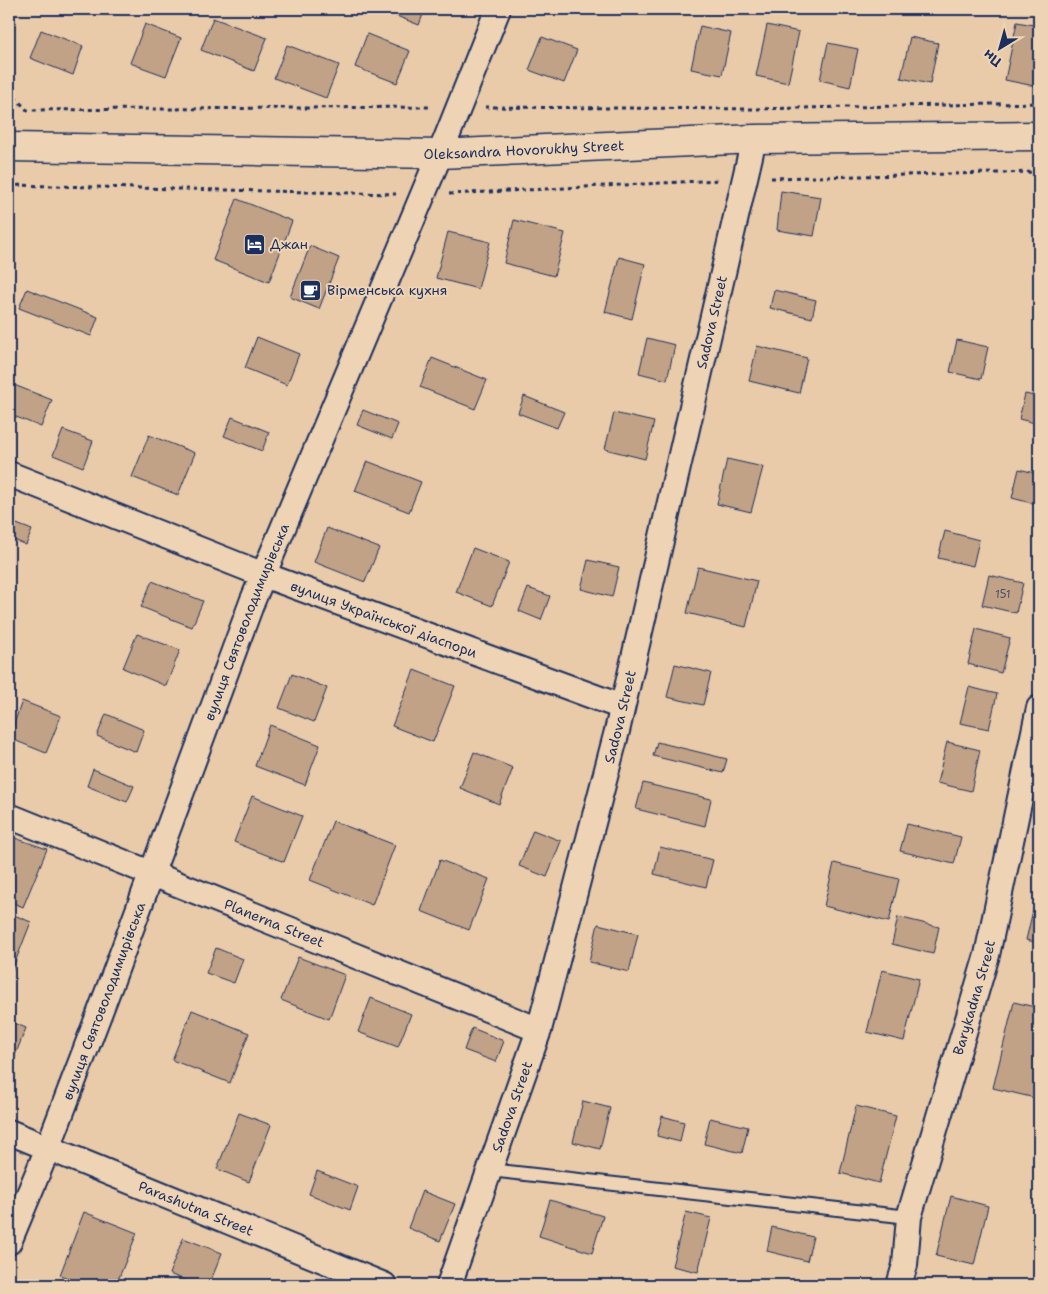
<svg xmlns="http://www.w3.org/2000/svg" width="1048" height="1294" font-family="'Shantell Sans',sans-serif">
	<rect width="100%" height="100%" fill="#e9cba9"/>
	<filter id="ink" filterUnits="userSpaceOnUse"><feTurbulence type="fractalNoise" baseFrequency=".02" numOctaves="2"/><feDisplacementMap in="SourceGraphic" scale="10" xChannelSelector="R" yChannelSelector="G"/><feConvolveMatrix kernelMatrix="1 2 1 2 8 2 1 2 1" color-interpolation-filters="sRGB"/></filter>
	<g filter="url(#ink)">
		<!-- building -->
		<path fill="#c1a286" stroke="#1b2f5e" d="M379 9H425L419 25Z
			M582 9H599L596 14Z
			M213 18 267 38 254 71 201 50Z
			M1017 22 1039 26V87L1005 80Z
			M145 24 181 38 166 76 130 63Z
			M767 25 799 32 788 83 756 76Z
			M700 26 731 33 722 75 691 69Z
			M41 30 83 46 73 75 30 58Z
			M367 34 410 51 397 83 355 67Z
			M542 37 577 50 564 83 529 70Z
			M910 37 938 43 930 84 901 78Z
			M828 43 858 49 850 87 820 80Z
			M287 45 339 65 326 98 274 78Z
			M781 191 821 197 814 236 777 230Z
			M237 199 292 221 269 282 213 260Z
			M514 220 565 233 554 276 504 263Z
			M448 232 490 242 478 289 436 278Z
			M310 246 339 258 319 309 290 297Z
			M619 257 645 264 632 319 605 312Z
			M27 289 98 317 91 336 19 308Z
			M774 290 816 300 812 318 770 308Z
			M257 337 299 354 287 385 245 368Z
			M647 338 675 345 667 380 639 373Z
			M957 340 988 347 981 379 950 372Z
			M757 346 807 358 799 393 749 381Z
			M432 358 487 380 475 409 420 387Z
			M9 383 52 400 41 427 9 414Z
			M1025 394 1039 397V424L1019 419Z
			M524 396 564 412 557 428 518 413Z
			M363 410 398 424 392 439 357 425Z
			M614 413 654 422 645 459 605 449Z
			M232 417 269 432 262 451 224 436Z
			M63 430 93 441 83 467 53 455Z
			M149 435 195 453 178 495 132 477Z
			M727 459 763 467 751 512 717 504Z
			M367 461 421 482 409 512 355 491Z
			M1019 469 1039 474V505L1012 498Z
			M9 521 32 530 26 545 9 538Z
			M327 528 379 548 365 582 314 562Z
			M945 531 979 540 973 566 938 558Z
			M473 548 509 562 492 606 456 592Z
			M588 560 619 567 612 597 581 589Z
			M698 567 757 581 746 627 687 613Z
			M989 575 1023 583 1016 613 982 605Z
			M152 581 203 601 192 627 141 607Z
			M528 588 550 596 541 620 519 611Z
			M976 629 1010 638 1001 673 968 664Z
			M137 634 180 650 166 686 123 668Z
			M675 664 711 673 703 705 667 697Z
			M414 670 455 686 433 742 392 726Z
			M292 674 327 688 314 722 279 708Z
			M969 687 997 694 989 729 960 723Z
			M22 701 61 716 46 753 9 738Z
			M106 714 144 730 136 752 97 736Z
			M270 725 320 745 305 785 255 766Z
			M657 742 727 759 723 773 653 756Z
			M947 742 980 750 971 791 937 783Z
			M474 752 513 768 499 804 460 788Z
			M93 769 134 786 127 802 87 786Z
			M643 783 711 799 705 826 636 809Z
			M252 796 302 816 284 862 234 842Z
			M333 821 395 845 372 905 310 880Z
			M907 824 961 837 954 864 900 851Z
			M533 830 561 841 547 877 519 866Z
			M9 836 47 849 23 907 9 901Z
			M660 847 713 860 706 887 654 874Z
			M440 860 489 879 469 930 421 911Z
			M834 863 899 879 889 922 824 906Z
			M1039 885V943L1026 940Z
			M9 913 31 922 12 970 9 969Z
			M898 917 939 927 933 954 892 944Z
			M598 924 638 934 629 972 589 962Z
			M216 948 243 959 234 983 206 973Z
			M298 957 345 975 329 1019 281 1000Z
			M882 970 919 979 904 1041 867 1032Z
			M371 998 411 1014 398 1047 358 1032Z
			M1014 1002 1039 1008V1079L1035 1098 993 1088Z
			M192 1010 249 1033 230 1083 172 1060Z
			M9 1021 26 1028 12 1063 9 1061Z
			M472 1028 504 1041 496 1062 464 1050Z
			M583 1101 610 1108 600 1149 573 1142Z
			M856 1106 896 1116 879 1183 840 1173Z
			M239 1113 271 1125 249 1182 217 1169Z
			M662 1116 684 1122 680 1142 657 1136Z
			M710 1118 748 1127 742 1153 704 1144Z
			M317 1171 358 1187 350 1210 309 1194Z
			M422 1191 455 1204 440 1241 408 1228Z
			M951 1196 988 1206 974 1265 936 1256Z
			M550 1200 603 1216 592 1253 539 1236Z
			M84 1212 137 1233 116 1285H87L60 1275Z
			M686 1212 711 1218 698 1272 672 1266Z
			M772 1227 813 1237 807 1261 767 1251Z
			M183 1238 222 1253 209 1285H198L169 1274Z"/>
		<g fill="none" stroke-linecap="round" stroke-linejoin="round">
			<defs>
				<path id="service" d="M490 1170 909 1217"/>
				<g id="minor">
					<path id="s1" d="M9 474 264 575 622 707"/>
					<path id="s2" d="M9 816 539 1030"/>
					<path id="s3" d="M9 1132 384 1285"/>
					<path id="s4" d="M9 1242 48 1148 114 975 252 602 440 154 498 9"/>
					<path id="s5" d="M449 1285 539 1030 617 731 754 139"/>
					<path id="s6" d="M899 1285 905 1265 909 1217 987 955 1039 708"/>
				</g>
				<g id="primary">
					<path id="s7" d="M9 147 440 154 754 139 1039 136"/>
				</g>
			</defs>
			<!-- service casing -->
			<use href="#service" stroke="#1b2f5e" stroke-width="16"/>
			<!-- minor casing -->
			<use href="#minor" stroke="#1b2f5e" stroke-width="28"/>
			<!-- primary casing -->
			<use href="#primary" stroke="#1b2f5e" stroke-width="31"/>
			<!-- path -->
			<path stroke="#1b2f5e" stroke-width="3" stroke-dasharray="4 4" stroke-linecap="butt" d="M9 91 27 110 431 107
				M485 107 755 109 1039 103
				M771 178 1039 172
				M9 185 396 194
				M449 194 720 180"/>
			<!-- service -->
			<use href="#service" stroke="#eed4b5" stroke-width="12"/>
			<!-- minor -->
			<use href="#minor" stroke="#eed4b5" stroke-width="24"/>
			<!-- primary -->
			<use href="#primary" stroke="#eed4b5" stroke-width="28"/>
		</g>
	</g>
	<!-- icons -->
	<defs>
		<symbol id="hotel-square" viewBox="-11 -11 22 22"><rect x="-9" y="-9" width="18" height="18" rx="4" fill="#1b2f5e" stroke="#eed4b5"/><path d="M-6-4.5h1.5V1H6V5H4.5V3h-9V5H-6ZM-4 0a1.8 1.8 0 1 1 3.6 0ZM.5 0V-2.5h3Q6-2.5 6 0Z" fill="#fff"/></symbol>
		<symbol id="cafe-square" viewBox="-11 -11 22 22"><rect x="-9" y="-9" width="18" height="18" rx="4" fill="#1b2f5e" stroke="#eed4b5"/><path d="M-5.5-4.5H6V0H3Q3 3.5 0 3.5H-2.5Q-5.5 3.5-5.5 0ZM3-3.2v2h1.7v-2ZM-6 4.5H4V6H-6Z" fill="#fff"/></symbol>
	</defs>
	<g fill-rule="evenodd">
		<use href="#hotel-square" x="242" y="232" width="25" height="25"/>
		<use href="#cafe-square" x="298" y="278" width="25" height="25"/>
	</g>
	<g text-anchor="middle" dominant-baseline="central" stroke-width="4" stroke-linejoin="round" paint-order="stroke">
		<!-- number labels -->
		<g font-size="11" fill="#444c68">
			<text x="1003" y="594">151</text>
		</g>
		<!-- street labels -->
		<g font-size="14" fill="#1b2f5e" stroke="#eed4b5">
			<text stroke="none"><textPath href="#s7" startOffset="515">Oleksandra Hovorukhy Street</textPath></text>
			<text stroke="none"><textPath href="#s5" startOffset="999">Sadova Street</textPath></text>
			<text stroke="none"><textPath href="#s1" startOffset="402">вулиця Української діаспори</textPath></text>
			<text stroke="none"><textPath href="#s4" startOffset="664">вулиця Святоволодимирівська</textPath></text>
			<text stroke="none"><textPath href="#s5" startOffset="594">Sadova Street</textPath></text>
			<text stroke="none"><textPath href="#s2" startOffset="286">Planerna Street</textPath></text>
			<text stroke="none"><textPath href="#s6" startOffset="298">Barykadna Street</textPath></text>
			<text stroke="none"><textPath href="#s4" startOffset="259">вулиця Святоволодимирівська</textPath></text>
			<text stroke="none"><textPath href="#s5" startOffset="189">Sadova Street</textPath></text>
			<text stroke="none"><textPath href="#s3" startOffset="202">Parashutna Street</textPath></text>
		</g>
		<!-- poi labels -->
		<g font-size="14" fill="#1b2f5e" stroke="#eed4b5" text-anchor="start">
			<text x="270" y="244">Джан</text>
			<text x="327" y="290">Вірменська кухня</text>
		</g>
	</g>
	<!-- margin -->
	<rect width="1048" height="1294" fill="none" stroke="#eed4b5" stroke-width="30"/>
	<rect x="15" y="15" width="1018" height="1264" fill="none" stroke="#1b2f5e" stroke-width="2" filter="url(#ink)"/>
	<!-- north arrow -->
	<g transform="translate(1000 48) rotate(217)" stroke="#eed4b5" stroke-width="4" paint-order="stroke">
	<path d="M0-4L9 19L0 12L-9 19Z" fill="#1b2f5e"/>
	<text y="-8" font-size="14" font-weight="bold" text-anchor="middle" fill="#1b2f5e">Пн</text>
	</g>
</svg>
